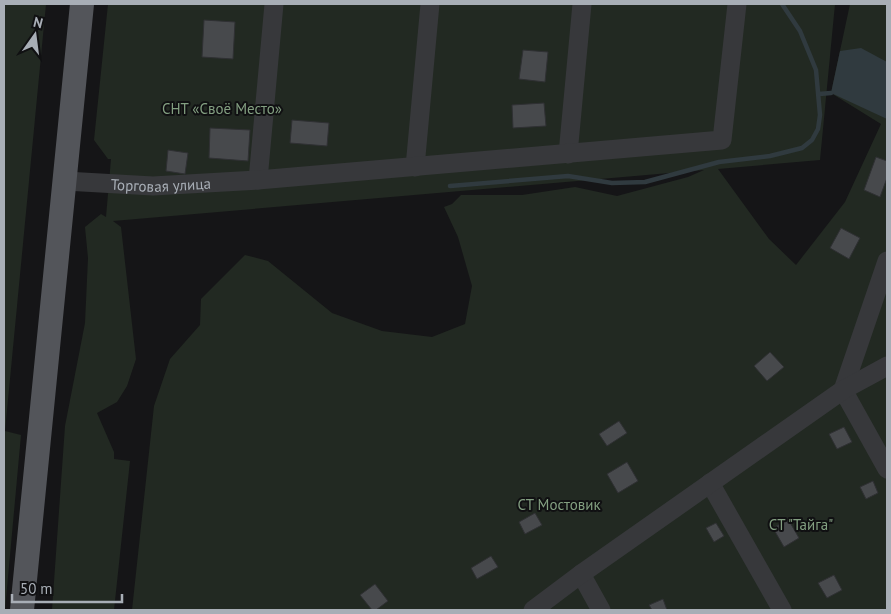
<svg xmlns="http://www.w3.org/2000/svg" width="891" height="614" font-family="'PT Sans',sans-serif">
	<rect width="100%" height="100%" fill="#151517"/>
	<!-- green -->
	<path fill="#222922" d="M4 4H46L5 431 21 435 5 610Z
		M108 4H835L820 160 718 169 769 239 796 265 845 202 881 124 831 93 850 4H887V610H132L154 406 170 359 200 325 201 299 245 255 268 261 332 313 382 331 432 337 465 324 472 286 458 237 444 207 452 204 461 195H522L575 187 617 196 688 177 704 170 113 221 121 227 136 359 127 386 117 402 97 413 114 452V459L130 461 114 610H52L65 426 85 323 88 258 85 227 101 214 106 217 111 159H108L94 140Z"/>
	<!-- water -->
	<path fill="#303a3f" d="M861 48 887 62V119L831 93 840 51Z"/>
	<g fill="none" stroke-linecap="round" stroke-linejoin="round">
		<!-- stream -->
		<path stroke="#303a3f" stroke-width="4.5" d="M819 94 831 93
			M450 186 568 176 612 183 645 182 719 162 770 156 802 148 812 140 818 129 820 115 816 70 800 31 782 4"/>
	</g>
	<!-- building -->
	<path fill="#47494c" stroke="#2f3033" d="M204 20 235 22 233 59 202 57Z
		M523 50 548 52 545 82 519 79Z
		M544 103 546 126 513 128 512 105Z
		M292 120 329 123 327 146 290 143Z
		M210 128 250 130 248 161 209 158Z
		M168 150 188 153 185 174 166 171Z
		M876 157 887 161V178L880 197 864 190Z
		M841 228 860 238 849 259 830 248Z
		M770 352 784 367 767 381 754 366Z
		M619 421 627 433 607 446 599 434Z
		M844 427 852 442 837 449 829 434Z
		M627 462 638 481 618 493 607 474Z
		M873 481 878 493 866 499 860 487Z
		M535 513 542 525 525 534 519 522Z
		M788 519 799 538 784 547 773 528Z
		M716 523 724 536 714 542 706 528Z
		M491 556 498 567 477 579 471 568Z
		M834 575 842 590 827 598 818 583Z
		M375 584 388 601 376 610H372L360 595Z
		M663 599 667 610H652L649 605Z"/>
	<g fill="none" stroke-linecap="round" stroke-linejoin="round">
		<!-- minor -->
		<g stroke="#37383b" stroke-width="19">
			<path d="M568 154 582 4"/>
			<path d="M415 167 430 4"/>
			<path d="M258 180 274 4"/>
			<path id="s1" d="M65 181 153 186 258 180 722 140 737 4"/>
			<path d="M843 390 887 261"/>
			<path d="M843 390 887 469"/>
			<path d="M710 483 782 610"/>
			<path d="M581 574 601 610"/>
			<path d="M533 610 581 574 843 390 887 366"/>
		</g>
		<!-- major -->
		<path stroke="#53555a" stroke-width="24" d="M22 610 82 4"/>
	</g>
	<g text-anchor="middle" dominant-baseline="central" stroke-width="4" stroke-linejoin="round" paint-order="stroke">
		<!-- park labels -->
		<g font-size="15" fill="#839f81" stroke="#101012">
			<text x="222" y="108">СНТ «Своё Место»</text>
			<text x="559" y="504">СТ Мостовик</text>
			<text x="801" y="524">СТ "Тайга"</text>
		</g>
		<!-- street labels -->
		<g font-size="15" fill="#a8aeb6" stroke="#101012">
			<text stroke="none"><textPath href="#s1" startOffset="96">Торговая улица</textPath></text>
		</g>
	</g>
	<!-- border -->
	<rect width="891" height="614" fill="none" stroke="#a8aeb6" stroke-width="10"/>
	<!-- north arrow -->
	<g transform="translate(35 35) rotate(14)" stroke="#101012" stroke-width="4" paint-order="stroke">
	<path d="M0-4L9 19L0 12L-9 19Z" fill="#a8aeb6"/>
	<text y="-8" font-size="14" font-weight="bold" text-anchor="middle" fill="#a8aeb6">N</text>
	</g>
	<!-- scale -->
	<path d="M12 594v8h110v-8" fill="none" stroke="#a8aeb6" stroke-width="2.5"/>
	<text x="20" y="594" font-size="15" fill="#a8aeb6" stroke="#101012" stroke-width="4" paint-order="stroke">50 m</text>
</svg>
